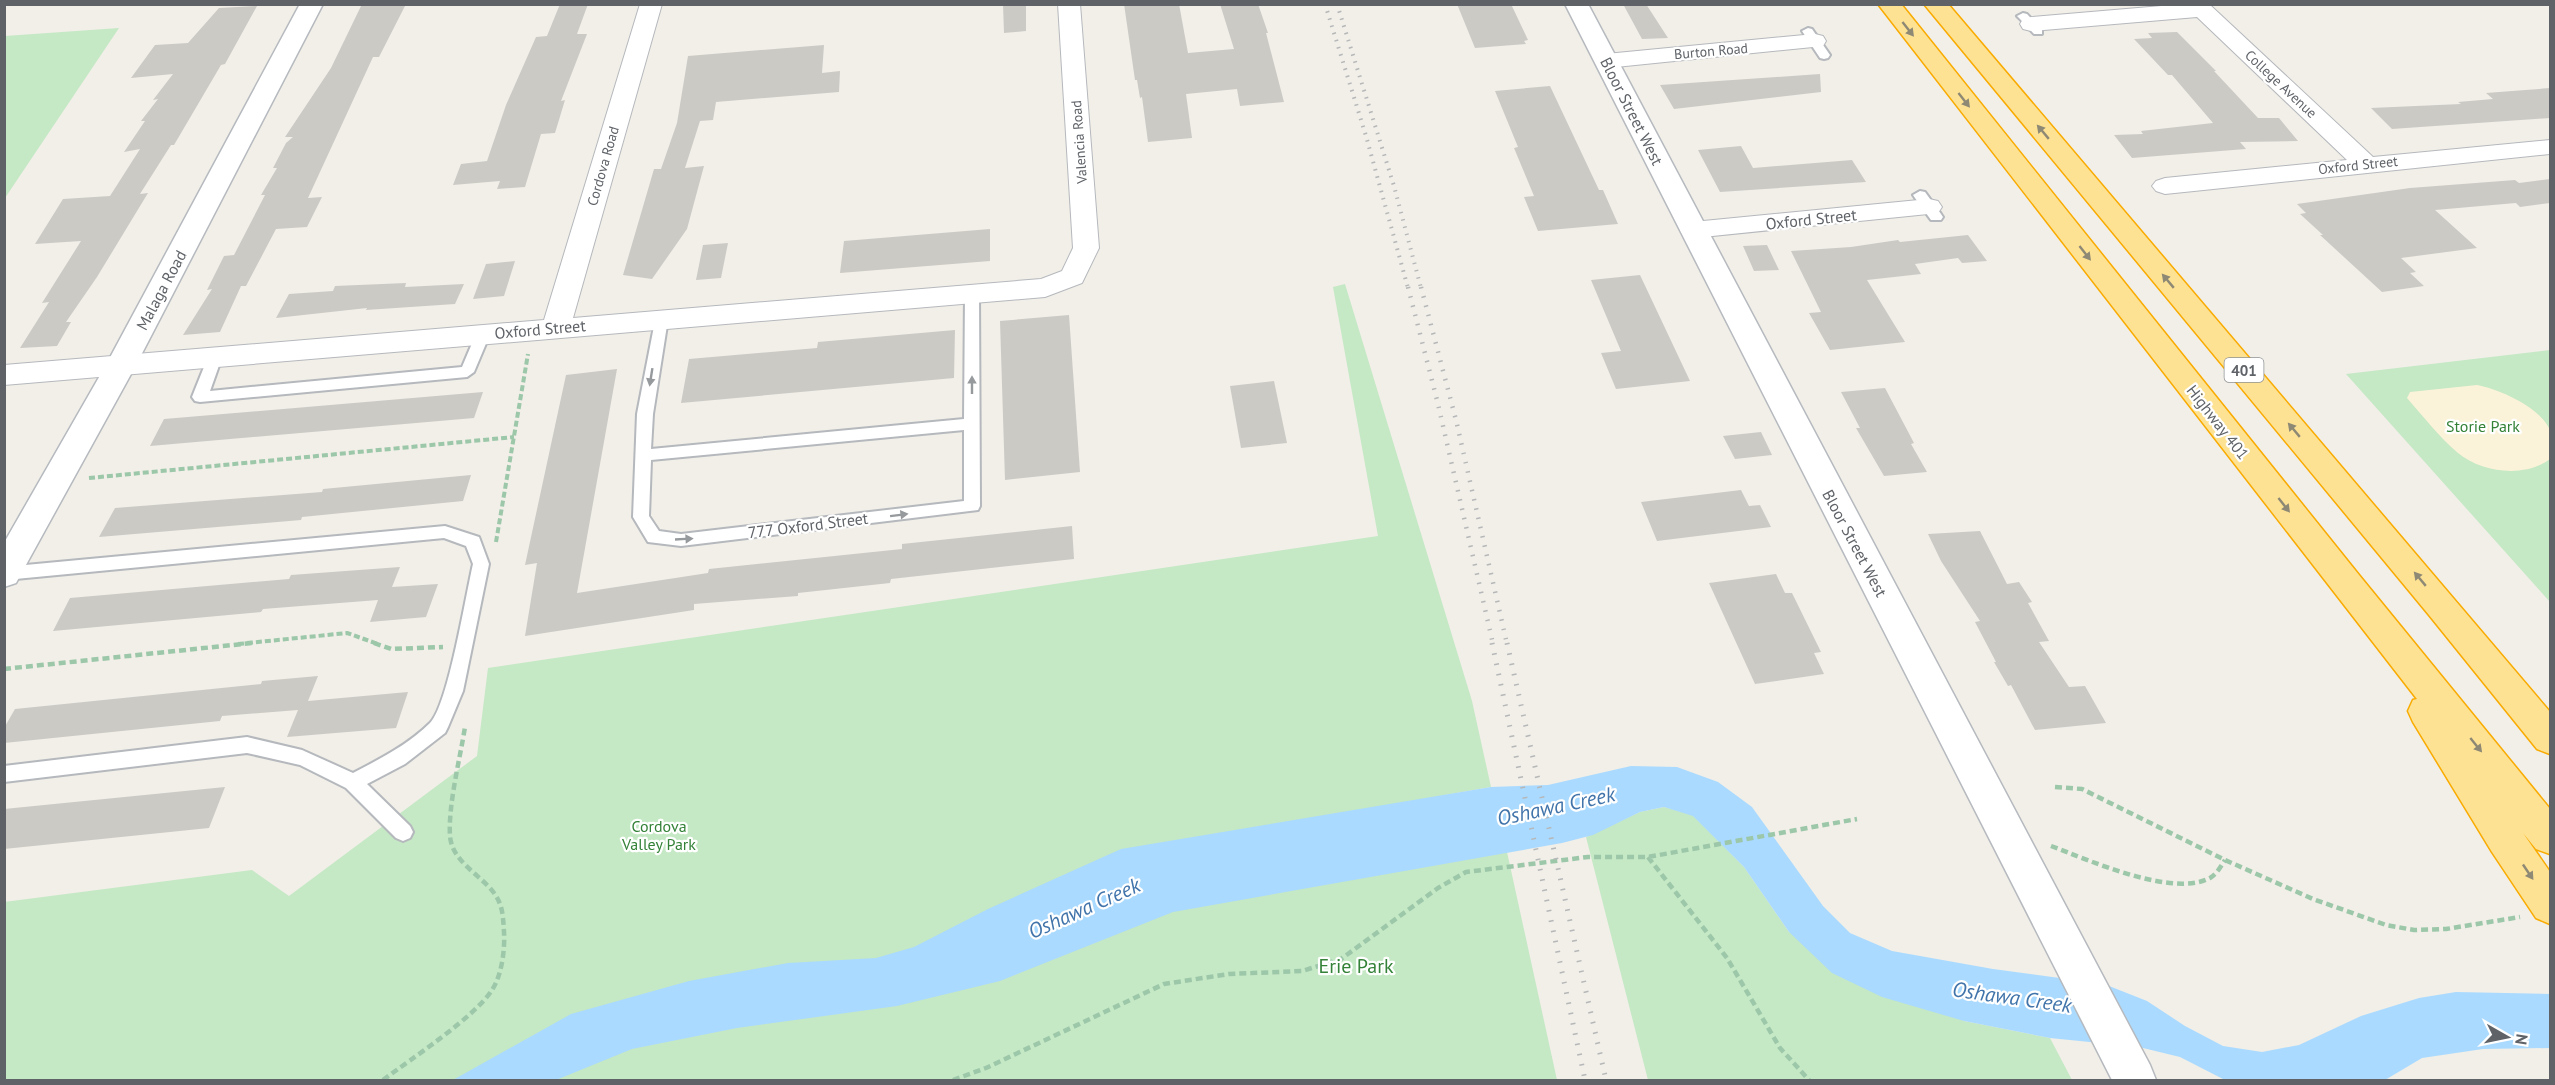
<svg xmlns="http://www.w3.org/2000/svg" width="2555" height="1085" font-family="'PT Sans',sans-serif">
	<rect width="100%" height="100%" fill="#f1efe8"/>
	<!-- green -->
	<path fill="#c5e8c5" d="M119 28 5 198V36Z
		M1345 284 1472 701 1491 787 1445 795 1457 861 1507 852 1557 1080H5L4 902 252 870 289 896 477 756 488 668 1378 536 1333 287Z
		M2550 350V602L2346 374Z
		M1664 807 1693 815 1744 867 1789 932 1964 1021 2050 1038 2072 1080H1648L1586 837 1640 812Z"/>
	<!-- sand -->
	<path fill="#fbf3d9" d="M2477 385C2499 389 2540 407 2550 430 2553 437 2551 450 2550 459 2526 478 2482 473 2458 453 2439 437 2423 416 2407 398L2410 392Z"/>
	<!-- water -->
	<path fill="#aadaff" d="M1631 766 1677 767 1718 782 1752 807 1823 906 1850 933 1892 951 1993 969 2104 984 2147 1001 2185 1026 2223 1046 2262 1052 2299 1045 2361 1016 2419 998 2456 992 2550 994V1048L2483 1049 2422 1058 2385 1080H2225L2180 1057 2139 1047 2050 1038 1964 1021 1882 997 1832 973 1789 932 1744 867 1693 816 1664 807 1640 812 1593 835 1562 843 1173 912 1000 981 897 1006 737 1028 632 1049 556 1080H453L571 1014 689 981 788 963 876 958 914 947 988 909 1121 849 1491 787 1548 785Z"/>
	<!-- building -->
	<path fill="#cccac5" d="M362 4H406L379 57H373L308 198 322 197 307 227 276 229 246 286H241L220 332 183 335 212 289 207 290 224 256 234 255 265 195H261L277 168H273L286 143 293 137H285L331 68Z
		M560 4H588L577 34H587L561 101 565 100 555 133 541 134 525 187 497 189 500 181 453 185 461 164 487 161 506 105 536 37 547 36Z
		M1003 4H1026V31L1004 33Z
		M1124 4H1179L1188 53 1234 49 1220 4H1258L1268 33H1266L1284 102 1240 106 1237 89 1186 94 1192 138 1148 142 1142 97 1140 98 1137 80H1135Z
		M1457 4H1511L1528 40 1524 41 1526 44 1475 48Z
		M1623 4H1646L1668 38 1642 39Z
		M257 6 225 64 221 65 174 145H171L140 194 148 193 97 277 66 322H71L57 346 20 348 49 302 42 303 81 241 35 244 63 199 110 196 140 149 124 152 145 121H141L158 99 153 100 173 74 131 78 155 45 188 43 219 8Z
		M2177 32 2216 71H2214L2258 118H2279L2298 141 2240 142 2246 149 2132 158 2114 135 2143 134 2141 131 2213 123 2172 75H2168L2134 39 2152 38 2148 33Z
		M824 45 822 73 840 71 839 92 716 102 713 120 700 121 685 168 704 166 687 229 652 279 623 275 654 169H661L677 123 688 56Z
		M1820 74 1821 92 1674 109 1660 85Z
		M1550 86 1599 190H1603L1618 224 1538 231 1524 197 1534 196 1514 148 1518 147 1495 91Z
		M2550 88V118L2392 129 2371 108 2461 104 2458 102 2493 99 2486 93Z
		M1741 146 1753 168 1852 160 1866 182 1720 192 1698 150Z
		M2550 179V203L2520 207 2516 203 2435 210 2477 248 2401 258 2416 272 2410 273 2424 286 2382 292 2320 235H2323L2300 214 2306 213 2297 204 2410 188 2515 180 2519 183Z
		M990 229V261L840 273 844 241Z
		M1968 235 1987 261 1962 263 1958 258 1915 264 1921 274 1867 280 1905 342 1830 350 1809 313 1821 312 1791 251 1851 247 1898 240 1900 242Z
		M728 243 721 278 696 280 703 245Z
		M1767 245 1779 270 1754 271 1743 246Z
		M515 261 504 296 473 299 486 264Z
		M1640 275 1690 381 1616 389 1601 353 1621 351 1591 280Z
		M406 283 405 287 464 284 455 304 366 310 367 308 276 318 289 294 333 291 335 286Z
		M1069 315 1080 472 1005 480 1000 321Z
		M955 330 954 378 681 403 689 359 817 348 818 342Z
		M617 369 577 593 708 573 709 569 902 549V544L1072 526 1074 559 891 579 890 583 798 593V596L694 604V610L525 636 537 563 525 565 566 375Z
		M1274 381 1287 443 1241 448 1230 386Z
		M1885 388 1914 443 1911 444 1927 472 1884 476 1856 428H1860L1841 392Z
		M483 392 474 418 150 446 164 419Z
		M1761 432 1772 455 1735 459 1723 436Z
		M471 475 463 501 302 517 301 520 99 537 115 508 322 492 323 489Z
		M1741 490 1749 506 1760 505 1771 527 1657 541 1641 502Z
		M1980 531 2007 584 2019 582 2032 602 2028 603 2049 641 2039 642 2069 687 2085 686 2106 723 2035 730 2011 685 2008 686 1994 662H1996L1975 622 1980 621 1941 561 1928 534Z
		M400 567 392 587 438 584 426 617 370 622 378 600 263 609 261 612 53 631 70 598 289 579 291 575Z
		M1776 574 1785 593H1792L1821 652 1814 653 1824 674 1755 684 1709 583Z
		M318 676 308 701 408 692 396 728 287 737 298 710 222 716 220 721 4 743V728L15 709 261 684 262 681Z
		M225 787 209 828 4 849V809Z"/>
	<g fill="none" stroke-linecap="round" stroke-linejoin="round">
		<defs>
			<path id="lane" d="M2023 13 2027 14 2042 30V34H2034L2019 18 2017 16Z
				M1808 28 1812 29 1830 55 1828 58 1824 59 1820 58 1802 31Z
				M1920 191 1925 192 1941 214 1943 217 1941 220H1931L1915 198 1913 195Z
				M972 289 979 294 980 506 978 510 681 546 648 542 633 517 637 414 656 316 661 314 668 319 653 414 651 449 964 419 965 294ZM964 430V501L681 534 659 531 649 516 651 460Z
				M483 329 490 334 474 372 467 377 200 402 195 401 192 397 208 357 215 352 222 357 210 391 462 367 476 334Z
				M445 526 479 537 489 564 463 691 448 727 445 733 405 764 367 784 410 826 413 832 410 838 403 841 396 838 346 788 300 765 247 753 4 782V766L247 737 302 750 353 773C380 759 409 744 430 723 448 706 466 594 473 564L466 546 444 538 5 580 4 567Z"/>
			<path id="street" d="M640 4H662L573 318 1041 279 1062 271 1073 248 1058 4H1080L1099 248 1082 283 1045 297 4 385V365L544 320Z
				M2185 4H2209L2373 157 2550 140V154L2165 194 2156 191 2152 186 2156 181 2165 178 2347 160 2197 17 2031 31 2023 29 2020 24 2023 19 2031 17Z
				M1815 34 1823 36 1826 41 1823 46 1606 68 1598 66 1595 61 1598 56 1606 54Z
				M1929 199 1938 201 1942 207 1938 213 1693 238 1684 236 1680 230 1684 224 1693 222Z"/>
			<path id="secondary" d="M300 4H323L136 365 16 583 4 587V543L106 365Z
				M1565 4H1588L2150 1065 2156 1080H2112Z"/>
			<path id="highway" d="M1878 4H1901L2359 575 2550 809V854L2536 849 2523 833 2550 872V924L2536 918 2492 852 2413 722 2408 711 2413 700 2417 699Z
				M1924 4H1948L2550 712V754L2537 749 2429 615Z"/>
		</defs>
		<!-- lane casing -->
		<use href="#lane" stroke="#b5b8bc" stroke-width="4"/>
		<!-- street casing -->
		<use href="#street" stroke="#b5b8bc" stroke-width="2"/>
		<!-- secondary casing -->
		<use href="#secondary" stroke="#b6babf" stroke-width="3"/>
		<!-- highway casing -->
		<use href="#highway" stroke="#f9ab00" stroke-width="3"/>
		<!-- path-far1 -->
		<path stroke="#9cc7a9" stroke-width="4" stroke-dasharray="6 3" stroke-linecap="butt" d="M89 478 514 437
			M496 542 528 354
			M238 644 347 633 378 644"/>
		<!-- path -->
		<path stroke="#9cc7a9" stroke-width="4.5" stroke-dasharray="7 4" stroke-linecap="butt" d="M374 643 391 649 443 647
			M4 669 252 643
			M2055 787 2082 789 2225 860 2313 899 2386 925 2414 930 2446 929 2520 917
			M2051 846C2089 860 2172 898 2210 878 2217 874 2221 866 2225 860
			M1648 857 1727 958 1780 1048 1809 1080
			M383 1080C411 1059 475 1017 492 990 502 975 505 949 504 932 503 917 503 905 494 893 480 874 452 862 450 836 448 805 460 759 465 727
			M953 1080 986 1068 1164 984 1229 974 1302 971 1341 959 1438 888 1466 872 1588 857H1648L1857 819"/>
		<!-- lane -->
		<use href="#lane" fill="#fff" fill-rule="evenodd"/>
		<!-- street -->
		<use href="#street" fill="#fff" fill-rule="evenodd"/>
		<!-- secondary -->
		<use href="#secondary" fill="#fff" fill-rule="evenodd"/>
		<!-- highway -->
		<use href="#highway" fill="#fde293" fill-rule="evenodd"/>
		<!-- rail-far2 -->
		<path stroke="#b6b7b8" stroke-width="4" stroke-dasharray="1.5 6" stroke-linecap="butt" d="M1325 4 1366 136 1408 288
			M1337 4 1394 186 1421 288"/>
		<!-- rail-far1 -->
		<path stroke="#b6b7b8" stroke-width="4.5" stroke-dasharray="1.5 8" stroke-linecap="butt" d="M1408 287 1438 404 1493 644
			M1421 287 1456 420 1507 644"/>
		<!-- rail -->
		<path stroke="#b6b7b8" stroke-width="5" stroke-dasharray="1.5 9" stroke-linecap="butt" d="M1492 643 1585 1080
			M1507 643 1606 1080"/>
	</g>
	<!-- one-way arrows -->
	<defs><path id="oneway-solid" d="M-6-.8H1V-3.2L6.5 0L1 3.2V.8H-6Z" transform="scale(1.5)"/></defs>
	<g fill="#8e8975">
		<use href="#oneway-solid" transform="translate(1908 29) rotate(52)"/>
		<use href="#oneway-solid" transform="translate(1964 100) rotate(52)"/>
		<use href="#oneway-solid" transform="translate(2043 132) rotate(-130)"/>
		<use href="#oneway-solid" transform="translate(2085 253) rotate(52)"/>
		<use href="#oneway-solid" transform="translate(2168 281) rotate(-130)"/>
		<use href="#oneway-solid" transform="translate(2294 430) rotate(-130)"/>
		<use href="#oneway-solid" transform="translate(2284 505) rotate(52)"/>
		<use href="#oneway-solid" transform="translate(2420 579) rotate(-130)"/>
		<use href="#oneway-solid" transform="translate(2476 745) rotate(51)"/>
		<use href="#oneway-solid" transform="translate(2528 872) rotate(56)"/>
	</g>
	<g fill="#979a9d">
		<use href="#oneway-solid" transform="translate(651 377) rotate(99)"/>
		<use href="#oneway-solid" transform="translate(972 385) rotate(-90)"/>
		<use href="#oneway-solid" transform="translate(899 515) rotate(-7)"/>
		<use href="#oneway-solid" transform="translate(684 539) rotate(-3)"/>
	</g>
	<g text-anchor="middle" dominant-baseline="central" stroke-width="4.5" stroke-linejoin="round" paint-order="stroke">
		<!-- far-street labels -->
		<g font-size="14" fill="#5f6368" stroke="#fff">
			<text transform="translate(1711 51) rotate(-5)">Burton Road</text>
			<text transform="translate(2281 84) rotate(43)">College Avenue</text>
			<text transform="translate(1079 142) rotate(-94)">Valencia Road</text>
			<text transform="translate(2358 165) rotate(-6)">Oxford Street</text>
			<text transform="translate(603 166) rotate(-74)">Cordova Road</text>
		</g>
		<!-- shield labels -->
		<rect fill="#fff" stroke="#8f9295" stroke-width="1.5" x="2224.5" y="358" width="39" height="24" rx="4.5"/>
		<g font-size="15" font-weight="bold" fill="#5f6368">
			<text x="2244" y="370">401</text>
		</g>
		<!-- street labels -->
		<g font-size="16" fill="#5f6368" stroke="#fff">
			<text transform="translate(1632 111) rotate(63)">Bloor Street West</text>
			<text transform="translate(1811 219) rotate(-6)">Oxford Street</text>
			<text transform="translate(161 290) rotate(-62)">Malaga Road</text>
			<text transform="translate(540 329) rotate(-5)">Oxford Street</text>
			<text transform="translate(2218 422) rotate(52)">Highway 401</text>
			<text transform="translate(808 525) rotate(-7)">777 Oxford Street</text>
			<text transform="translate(1855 543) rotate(62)">Bloor Street West</text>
		</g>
		<!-- park labels -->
		<g font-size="16" fill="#348238" stroke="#fff">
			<text x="2483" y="426">Storie Park</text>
			<text x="659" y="826">Cordova<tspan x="659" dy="18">Valley Park</tspan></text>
		</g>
		<!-- near-park labels -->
		<g font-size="20" fill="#348238" stroke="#fff">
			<text x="1356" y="966">Erie Park</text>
		</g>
		<!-- near-water labels -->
		<g font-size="21" font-style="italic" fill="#4174aa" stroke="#fff">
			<text transform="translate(1556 806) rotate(-12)">Oshawa Creek</text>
			<text transform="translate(1084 908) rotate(-24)">Oshawa Creek</text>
			<text transform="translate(2012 997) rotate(8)">Oshawa Creek</text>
		</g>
	</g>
	<!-- border -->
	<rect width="2555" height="1085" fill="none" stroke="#5f6368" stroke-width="12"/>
	<!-- north arrow -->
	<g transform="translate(2507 1037) rotate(99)" stroke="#ffffff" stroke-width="4.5" paint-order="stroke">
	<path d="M0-4.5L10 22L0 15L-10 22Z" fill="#5f6368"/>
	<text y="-9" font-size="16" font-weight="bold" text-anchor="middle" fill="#5f6368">N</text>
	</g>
</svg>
